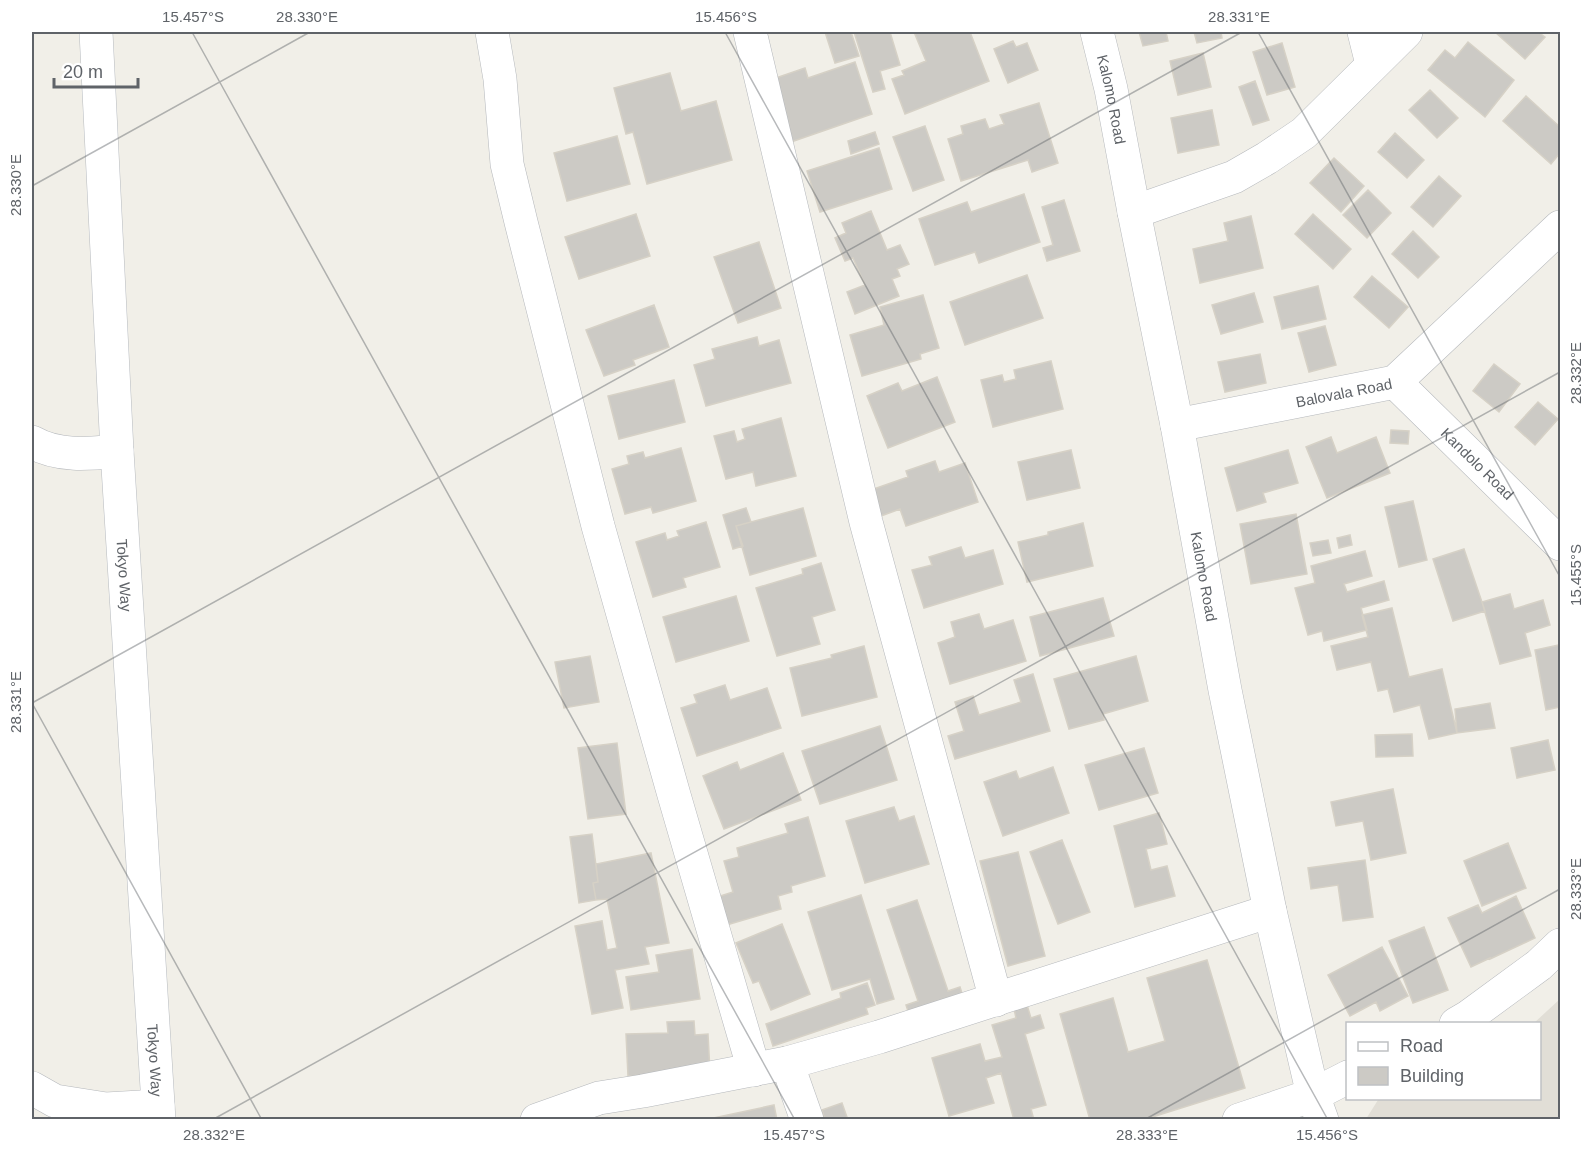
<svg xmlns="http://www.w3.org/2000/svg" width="1592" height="1151" font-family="Helvetica,sans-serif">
	<rect width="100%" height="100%" fill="#f1efe8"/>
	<!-- education -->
	<path fill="#e1ded6" d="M1560 999V1119H1366L1378 1100 1384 1099 1540 1098V1024L1534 1023Z"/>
	<!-- building -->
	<path fill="#cccac5" stroke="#d6d1c6" stroke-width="1.5" d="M825 32H851L859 56 835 63Z
		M854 32H890L900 65 880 71 885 89 873 92Z
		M914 32H970L989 81 905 114 892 79 904 75 902 71 926 61Z
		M1139 32H1167H1166L1168 41 1143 46Z
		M1194 32H1221L1222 38 1197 43Z
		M1495 32H1538L1545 37 1525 59Z
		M1013 41 1016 47 1027 43 1038 70 1008 83 994 49Z
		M1468 42 1514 80 1485 117 1428 70 1445 50 1455 58Z
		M1282 43 1295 87 1267 95 1253 52Z
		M1203 53 1211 87 1178 95 1170 61Z
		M855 62 872 114 791 142 770 80 805 68 808 78Z
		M670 73 681 111 716 101 732 160 647 184 633 132 626 134 614 88Z
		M1255 81 1269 120 1253 125 1239 87Z
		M1430 90 1458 118 1437 138 1409 110Z
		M1526 96 1560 127V153L1551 164 1503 121Z
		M1039 103 1058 163 1032 172 1028 160 961 181 948 139 963 134 961 126 985 119 989 129 1004 124 1000 115Z
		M1212 110 1219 145 1178 153 1171 118Z
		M925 126 944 180 913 191 893 137Z
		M875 132 879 144 851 154 848 141Z
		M1395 133 1424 160 1407 178 1378 152Z
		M617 136 630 184 567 201 554 153Z
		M879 148 892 189 820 212 807 171Z
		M1334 158 1364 186 1341 212 1310 183Z
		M1439 176 1461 196 1433 227 1411 207Z
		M1368 190 1391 213 1367 238 1343 215Z
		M1024 194 1040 242 979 263 975 252 935 265 919 219 967 202 971 212Z
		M1064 200 1080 251 1047 261 1043 248 1053 245 1042 207Z
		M871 211 887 250 900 245 909 264 897 269 900 276 892 279 899 296 855 314 847 292 865 285 853 258 845 261 835 238 846 233 842 223Z
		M636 214 650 256 579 279 565 237Z
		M1313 214 1351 249 1333 269 1295 234Z
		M1251 216 1263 268 1200 283 1193 249 1228 241 1224 223Z
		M1413 231 1439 257 1418 278 1392 254Z
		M759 242 781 308 738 323 714 257Z
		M1027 275 1043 318 965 345 950 302Z
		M1372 276 1408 307 1389 328 1354 297Z
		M1318 286 1326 319 1282 329 1274 297Z
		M1254 293 1263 322 1221 334 1212 305Z
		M923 295 939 348 920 354 921 359 862 376 850 335 884 325 880 307Z
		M654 305 669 347 633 360 635 365 604 376 586 330Z
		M1325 326 1336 365 1309 372 1298 333Z
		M757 337 759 346 779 340 791 383 706 406 694 365 715 359 712 349Z
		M1260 354 1266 383 1225 392 1218 362Z
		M1051 361 1063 409 993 427 981 380 1002 375 1004 382 1016 379 1014 370Z
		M1494 364 1520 384 1499 412 1473 391Z
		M937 377 955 422 888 448 867 396 898 383 902 391Z
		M674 380 685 422 619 439 608 396Z
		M1538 402 1558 419 1535 445 1515 427Z
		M781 418 796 476 756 486 753 472 726 479 714 436 734 431 737 442 745 439 742 429Z
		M1391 430 1409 431 1408 444 1390 443Z
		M1331 437 1337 453 1376 437 1390 473 1327 498 1306 447Z
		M681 448 696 501 653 513 651 507 625 514 612 469 629 464 627 456 643 452 645 458Z
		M1071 450 1080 488 1027 500 1018 462Z
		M1288 450 1298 483 1263 493 1266 502 1237 511 1225 468Z
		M935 461 939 472 965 463 978 502 906 526 900 509 881 516 871 490 908 477 906 471Z
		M1413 501 1427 560 1399 567 1385 507Z
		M746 508 751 522 736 526 743 546 733 549 723 515Z
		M803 508 816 556 750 575 736 526Z
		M1296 514 1307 574 1251 584 1240 524Z
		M706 522 720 567 683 578 686 587 653 597 636 542 665 533 667 540 679 536 677 531Z
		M1083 523 1093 566 1027 582 1018 542 1048 535V532Z
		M1350 535 1352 545 1339 548 1337 538Z
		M1328 540 1331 553 1313 556 1310 543Z
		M961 547 965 558 993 550 1003 584 924 608 912 570 932 565 929 557Z
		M1464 549 1485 611 1453 621 1433 559Z
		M1365 551 1372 576 1344 584 1347 592 1384 581 1389 600 1361 608 1367 630 1324 641 1322 631 1308 635 1295 588 1315 583 1311 566Z
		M821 563 835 610 812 617 820 644 777 656 756 588 803 574 802 569Z
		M1510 594 1514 609 1543 600 1550 625 1525 633 1531 656 1500 664 1482 602Z
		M736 596 749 641 676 662 663 617Z
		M1103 598 1114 636 1040 656 1030 617Z
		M1392 608 1409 677 1442 669 1457 733 1429 739 1420 705 1394 712 1388 689 1378 691 1371 662 1337 670 1331 646 1368 637 1362 615Z
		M979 614 984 629 1013 620 1026 661 950 684 938 643 955 637 951 622Z
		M1559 645 1560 652V707L1546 710 1535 650Z
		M864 646 877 697 802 716 790 668 832 658 831 655Z
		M590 656 599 702 564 708 555 662Z
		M1136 656 1148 701 1103 714 1104 720 1069 729 1054 679Z
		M1033 674 1050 731 955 759 948 736 964 731 955 702 973 696 979 715 1021 702 1014 680Z
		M725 685 730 700 767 688 781 728 697 756 681 708 697 703 694 695Z
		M1490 703 1495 728 1457 733 1455 709Z
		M880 726 897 780 820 804 802 751Z
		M1412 734 1413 756 1376 757 1375 735Z
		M1548 740 1555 770 1517 778 1511 748Z
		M617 743 626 814 588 819 578 748Z
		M1144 748 1158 793 1099 810 1085 765Z
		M783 753 801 800 724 829 703 776 737 762 740 770Z
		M1053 767 1069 813 1003 836 984 782 1016 771 1019 779Z
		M1393 789 1406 853 1371 860 1363 821 1336 826 1331 802Z
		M894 807 899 821 914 816 929 864 865 883 846 821Z
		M1159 813 1167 844 1146 849 1151 870 1167 866 1175 896 1135 907 1114 826Z
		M808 817 825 876 791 886 792 892 778 896 781 909 723 926 714 898 733 892 724 861 739 857 737 848 788 833 785 824Z
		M592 834 598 882 593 883 596 900 579 903 570 837Z
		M1062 840 1090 912 1058 924 1030 852Z
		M1508 843 1526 888 1482 906 1464 861Z
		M1018 852 1045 956 1008 966 980 861Z
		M651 853 669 943 645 947 649 964 615 970 623 1008 592 1014 575 926 602 921 607 950 617 948 607 899 596 900 593 883 598 882 596 864Z
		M1365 860 1373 917 1343 921 1338 885 1311 889 1308 868Z
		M861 895 894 999 877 1004 870 979 832 990 808 912Z
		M1516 896 1535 938 1490 959V958L1471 967 1448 918 1478 905 1482 913Z
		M917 900 948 991 960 987 966 1006 912 1024 906 1005 918 1001 887 910Z
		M782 924 810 994 771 1010 759 981 753 983 736 943Z
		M1424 927 1448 990 1413 1003 1389 941Z
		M1382 947 1408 996 1380 1011 1376 1002 1350 1016 1328 975Z
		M692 949 700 999 631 1010 626 977 659 972 656 955Z
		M1207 960 1245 1088 1143 1120H1090L1060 1014 1113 998 1128 1052 1165 1041 1147 978Z
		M867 983 875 1005 866 1008 868 1014 773 1046 766 1024 841 998 840 993Z
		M1027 1005 1031 1018 1040 1015 1044 1028 1025 1034 1046 1105 1031 1109 1034 1120H1014L1001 1073 986 1078 994 1103 949 1116 932 1058 980 1044 985 1061 1002 1057 992 1025 1016 1018 1014 1009Z
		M694 1021 695 1035 708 1034 710 1072 628 1076 626 1034 668 1033 667 1022Z
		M842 1103 848 1120H825L822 1110Z
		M774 1105 777 1120H704Z"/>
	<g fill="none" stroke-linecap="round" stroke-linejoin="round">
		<defs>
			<g id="street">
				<path d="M492 32 500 79 507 164 521 222 598 526 674 795 754 1070"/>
				<path d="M750 32 866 522 996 1000"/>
				<path id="s1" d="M1097 32 1111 89 1134 212 1177 425 1225 690 1270 911 1313 1095 1322 1120"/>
				<path d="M1364 32 1372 64"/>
				<path d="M1134 212 1234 177 1267 158 1304 133 1406 32"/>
				<path id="s2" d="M1395 382 1560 544"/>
				<path id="s3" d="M1177 425 1395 382 1560 227"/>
				<path d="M32 442C58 457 89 454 117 451"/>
				<path d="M1456 1024 1468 1017 1539 965 1560 945"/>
				<path d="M787 1063 807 1120"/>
				<path d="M32 1088 55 1101 106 1109 158 1106"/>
				<path d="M537 1120 599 1098 643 1091 787 1063 879 1037 1270 911"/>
				<path d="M1239 1120 1313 1095 1348 1077"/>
			</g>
			<g id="secondary">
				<path id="s4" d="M96 32 117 451 159 1120"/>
			</g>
		</defs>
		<!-- street casing -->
		<use href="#street" stroke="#b5b8bc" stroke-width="34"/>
		<!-- secondary casing -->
		<use href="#secondary" stroke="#b6babf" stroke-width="34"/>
		<!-- street -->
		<use href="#street" stroke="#fff" stroke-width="33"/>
		<!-- secondary -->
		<use href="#secondary" stroke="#fff" stroke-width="33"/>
	</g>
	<!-- ticks -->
	<path fill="none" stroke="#5f6368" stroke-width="1.5" stroke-opacity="0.45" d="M192 32 795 1120M725 32 1328 1120M1258 32 1560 577M32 186 310 32M32 703 1242 32M32 703 262 1120M212 1120 1560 372M1144 1120 1560 889"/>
	<g text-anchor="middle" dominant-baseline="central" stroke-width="4.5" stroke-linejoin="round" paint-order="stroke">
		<!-- street labels -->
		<g font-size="15" fill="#5f6368" stroke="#fff">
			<text stroke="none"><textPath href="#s1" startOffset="69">Kalomo Road</textPath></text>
			<text stroke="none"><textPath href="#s3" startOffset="170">Balovala Road</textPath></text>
			<text stroke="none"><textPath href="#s2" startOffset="116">Kandolo Road</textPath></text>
			<text stroke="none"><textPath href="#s4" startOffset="544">Tokyo Way</textPath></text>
			<text stroke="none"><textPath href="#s1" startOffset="555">Kalomo Road</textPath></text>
			<text stroke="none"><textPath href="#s4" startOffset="1030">Tokyo Way</textPath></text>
		</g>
	</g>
	<!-- border -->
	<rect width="1592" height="1151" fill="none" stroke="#ffffff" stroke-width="66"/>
	<!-- legend -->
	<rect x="1346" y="1022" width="195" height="78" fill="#ffffff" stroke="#bfc1c3" stroke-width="1.5"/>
	<rect x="1358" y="1042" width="30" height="9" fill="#ffffff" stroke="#bfc1c3" stroke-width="1.5"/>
	<text x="1400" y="1052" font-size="18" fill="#5f6368">Road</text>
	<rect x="1358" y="1067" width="30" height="18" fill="#cccac5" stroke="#bfc1c3" stroke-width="1.5"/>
	<text x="1400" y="1082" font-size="18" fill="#5f6368">Building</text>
	<!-- scale -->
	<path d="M54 78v9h84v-9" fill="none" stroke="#5f6368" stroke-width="3"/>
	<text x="63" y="78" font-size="18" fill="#5f6368" stroke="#ffffff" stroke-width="4.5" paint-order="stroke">20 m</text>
	<rect x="33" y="33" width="1526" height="1085" fill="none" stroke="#5f6368" stroke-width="2"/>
	<g font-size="15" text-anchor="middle" fill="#5f6368">
		<text x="193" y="22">15.457°S</text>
		<text x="307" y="22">28.330°E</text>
		<text x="726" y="22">15.456°S</text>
		<text x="1239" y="22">28.331°E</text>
		<text transform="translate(16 185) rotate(-90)" y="5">28.330°E</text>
		<text transform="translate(1576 373) rotate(-90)" y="5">28.332°E</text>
		<text transform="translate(1576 575) rotate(-90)" y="5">15.455°S</text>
		<text transform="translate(16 702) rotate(-90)" y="5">28.331°E</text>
		<text transform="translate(1576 889) rotate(-90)" y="5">28.333°E</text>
		<text x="214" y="1140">28.332°E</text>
		<text x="794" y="1140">15.457°S</text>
		<text x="1147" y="1140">28.333°E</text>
		<text x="1327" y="1140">15.456°S</text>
	</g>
</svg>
